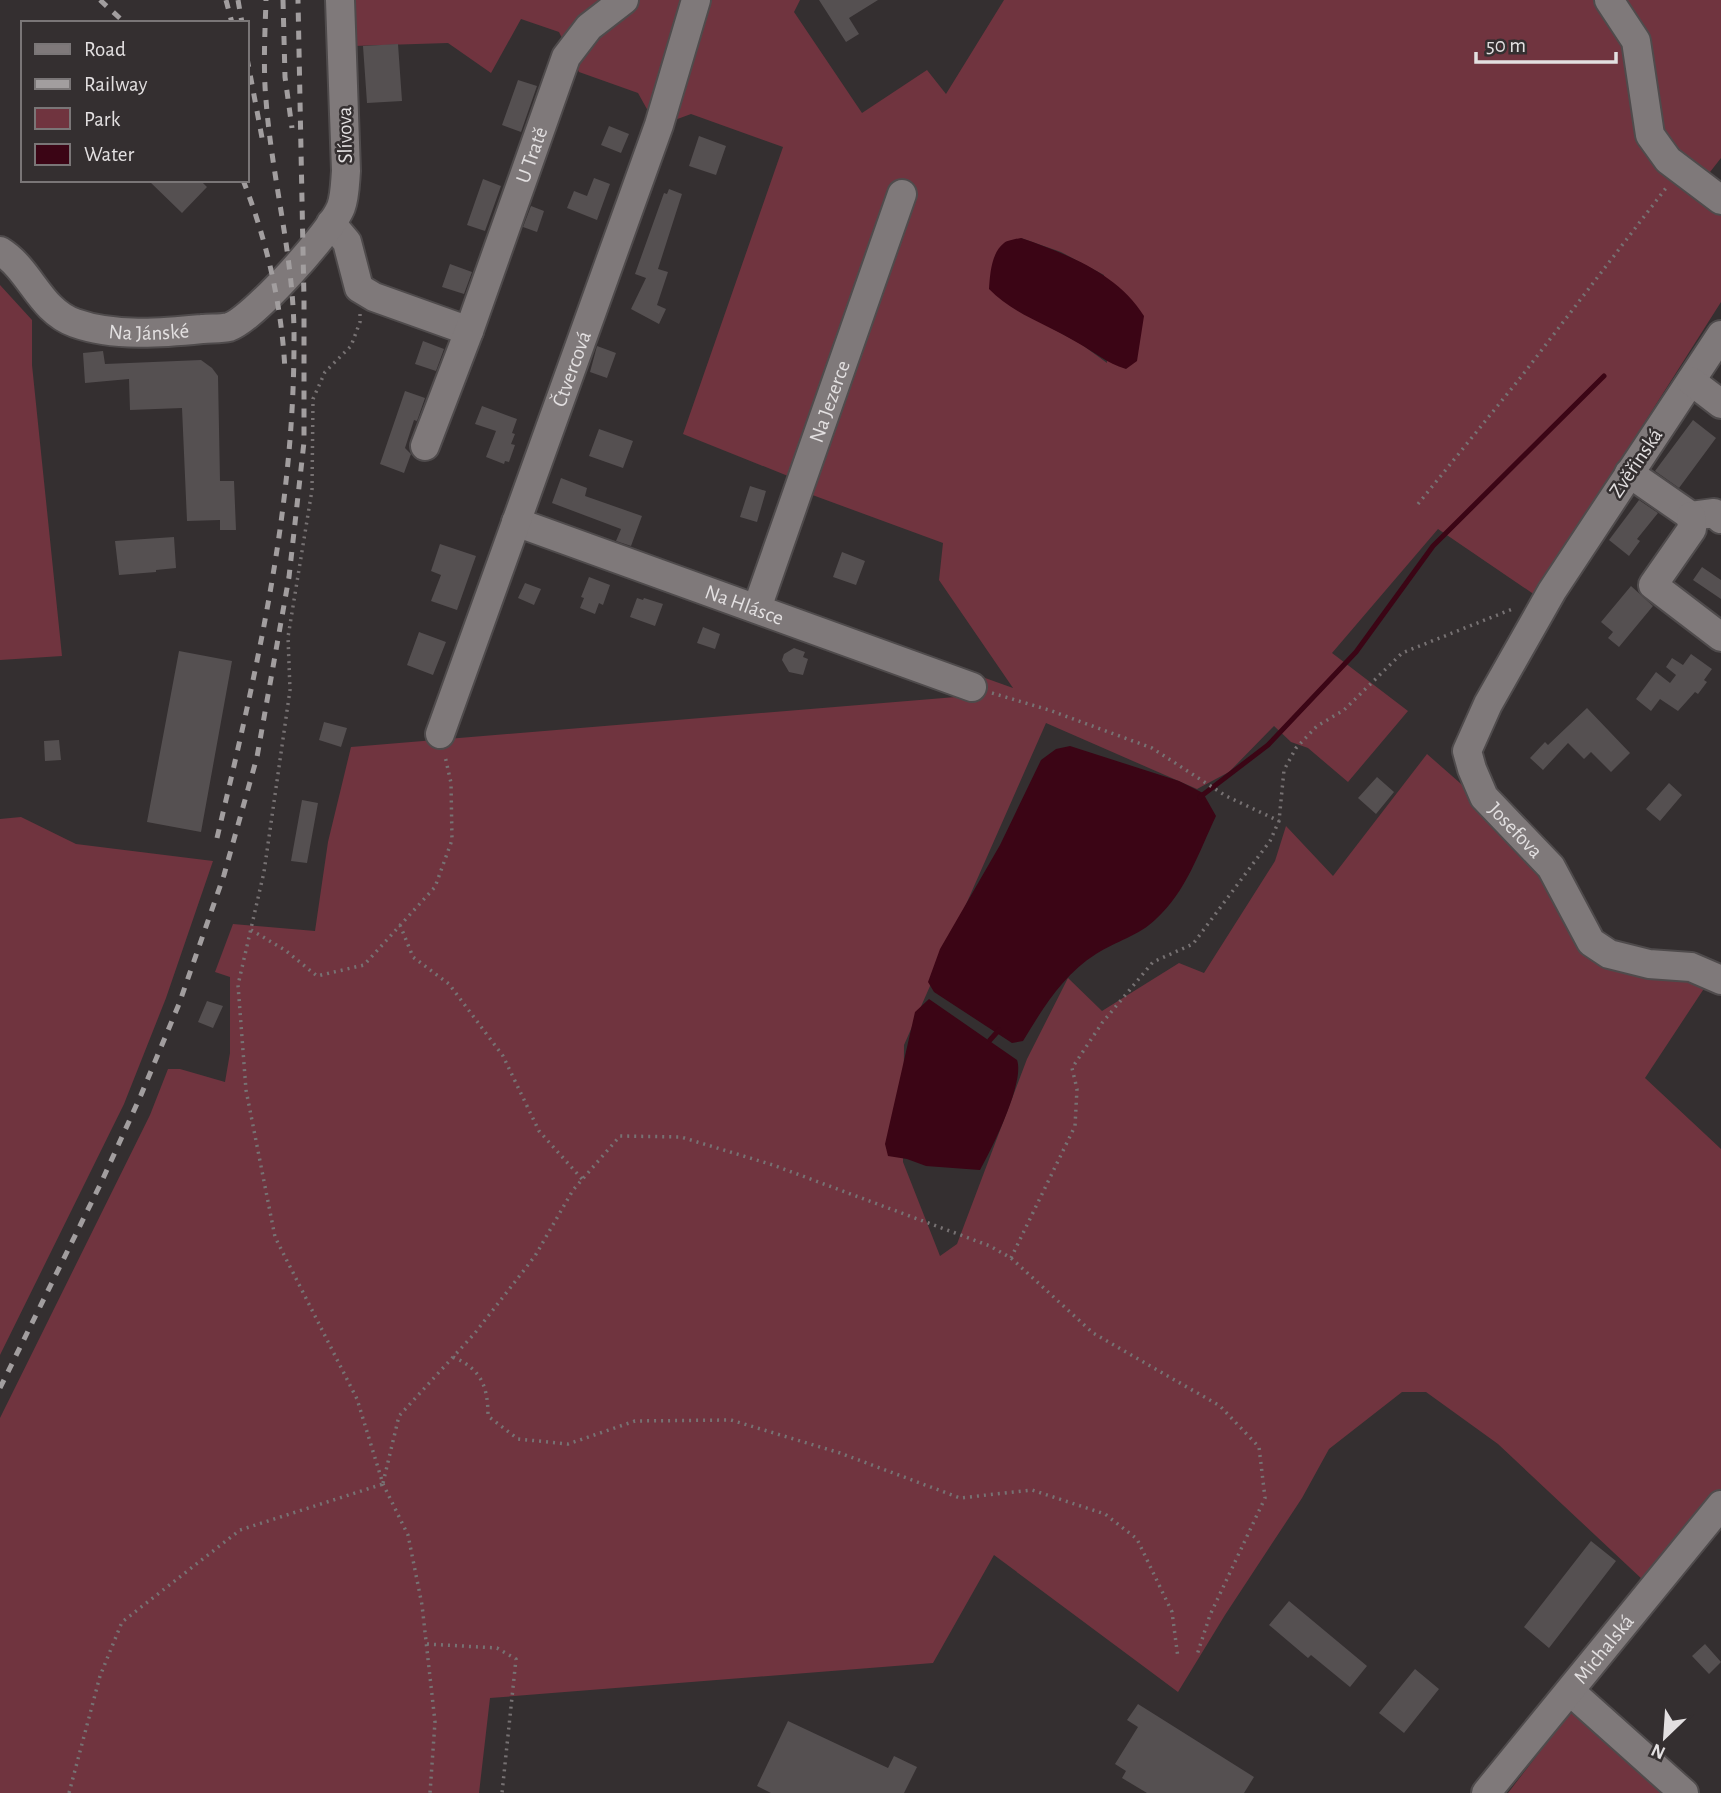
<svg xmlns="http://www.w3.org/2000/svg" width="1721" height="1793" font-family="'Alegreya Sans',sans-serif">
	<rect width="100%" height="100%" fill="#342f30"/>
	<!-- green -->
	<path fill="#70343f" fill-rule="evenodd" d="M354 0H800L794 12 862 113 927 70 946 94 1004 0H1721V158L1692 195 1721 216V302L1535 595 1438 529 1332 653 1408 711 1348 782 1308 748 1291 742 1274 726 1229 772 1197 789 1046 723 904 1045 903 1162 940 1256 957 1244 1027 1059 1068 978 1102 1011 1179 963 1204 973 1275 861 1286 826 1333 876 1427 754 1460 783 1544 867 1591 953 1681 977 1705 987 1645 1078 1721 1149V1489L1644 1581 1498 1444 1426 1392H1402L1329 1449 1302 1498 1225 1615 1178 1692 994 1555 933 1663 490 1698 479 1793H0V1418L150 1115 168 1069H180L225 1082 230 1053V977L215 972 233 924 315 931 328 842 351 747 968 696 974 674 1013 688 939 580 943 543 807 493 788 476 683 434 783 147 691 114 672 121 648 111 638 93 579 72 559 32 521 19 491 73 448 43 353 46ZM1021 238 1061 252 1104 275 1107 363 1081 344 1046 325Z
		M0 285 32 320V365L62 656 0 660Z
		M21 817 76 844 213 861 166 998 124 1104 0 1355V819Z
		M1577 1703 1677 1793H1508Z"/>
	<!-- water -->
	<path fill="#3b0515" d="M1021 238C1067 254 1117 273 1144 316L1137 361 1126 369C1106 363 1096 353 1078 343 1049 325 1013 314 989 289 990 275 991 253 1004 243 1008 240 1016 239 1021 238Z
		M1070 746 1179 781 1203 793 1216 816C1199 852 1186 892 1156 919 1139 936 1116 941 1096 954 1063 975 1043 1008 1023 1041L1012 1043 934 992 928 982 940 949 1000 845 1041 760 1056 749Z
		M929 999 1017 1060C1025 1082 992 1149 980 1170L926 1166 907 1159 888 1156 885 1144 915 1012Z"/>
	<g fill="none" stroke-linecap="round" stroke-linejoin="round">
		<!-- stream -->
		<path stroke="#3b0515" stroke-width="5" d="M1200 797 1268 745 1356 652 1433 546 1604 376
			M990 1040 999 1030"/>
	</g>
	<!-- building -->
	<path fill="#555051" d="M819 0H878L849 18 859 34 846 42Z
		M398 44 402 101 367 103 363 46Z
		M518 80 537 86 521 132 502 125Z
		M609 126 629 134 621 153 601 145Z
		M699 136 726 146 716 175 689 166Z
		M594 178 610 184 597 220 567 208 574 191 587 196Z
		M483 179 501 186 485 231 467 225Z
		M148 180H200L207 187 182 213Z
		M669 189 682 194 658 269 668 272 657 305 666 309 659 324 631 309 646 278 635 274 664 193 667 194Z
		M531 206 544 211 537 232 523 227Z
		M450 264 472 272 464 294 442 287Z
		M423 341 444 349 436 371 415 364Z
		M597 346 616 353 607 378 590 372Z
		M103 351 105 364 201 360 212 368 218 376 220 481H234L236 530H220V520L187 521 182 408 130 410 129 379 85 383 83 353Z
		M405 391 425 398 417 421 414 420 405 448 411 454 404 473 380 464Z
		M482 406 517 419 512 433 515 434 511 444 515 445 509 462 505 461 504 464 486 457 496 431 475 424Z
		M1693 420 1716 438 1679 488 1655 471Z
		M599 429 633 441 623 468 589 456Z
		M561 478 587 488 585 496 642 516 631 546 616 541 621 529 552 503Z
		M750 486 766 491 757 522 740 517Z
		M1639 500 1658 513 1637 539 1640 541 1629 556 1609 540Z
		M174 537 176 568 156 570V572L119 575 115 541Z
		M440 544 476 556 457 610 431 601 441 575 431 571Z
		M842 552 865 561 856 585 833 577Z
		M1702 567 1721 580V599L1693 580Z
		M589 577 610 585 603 605 599 603 595 614 580 608 584 598 581 597Z
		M525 583 541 589 534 605 518 598Z
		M1631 586 1653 606 1619 647 1608 638 1613 632 1601 622Z
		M637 598 643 600 644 598 663 604 655 626 630 617Z
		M703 627 720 634 715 649 697 643Z
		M419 632 446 642 433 675 407 665Z
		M794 648 805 652 803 657 808 659 803 675 789 672 782 660 784 654Z
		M179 651 232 661 201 832 147 822Z
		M1691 654 1712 669 1704 680 1707 682 1698 694 1695 692 1678 711 1660 699 1651 711 1636 699 1656 672 1670 683 1676 675 1666 667 1672 658 1683 665Z
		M1587 708 1630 753 1611 772 1591 752 1584 759 1568 743 1543 770 1530 758 1545 742 1548 745Z
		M324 722 347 728 341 747 319 740Z
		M59 740 61 760 45 761 44 741Z
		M1377 777 1394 792 1376 814 1358 798Z
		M1669 783 1682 795 1660 821 1646 809Z
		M302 800 318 803 307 863 291 861Z
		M207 1001 223 1006 213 1028 198 1022Z
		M1591 1541 1616 1561 1549 1648 1524 1627Z
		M1289 1601 1367 1666 1350 1687 1311 1655 1308 1658 1269 1625Z
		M1705 1644 1721 1662 1709 1674 1692 1656Z
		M1415 1669 1439 1689 1404 1733 1379 1713Z
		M1138 1704 1254 1777 1244 1793H1147L1122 1778 1126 1771 1115 1764 1138 1727 1127 1720Z
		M788 1721 888 1768 894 1756 917 1767 904 1793H771L757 1786Z"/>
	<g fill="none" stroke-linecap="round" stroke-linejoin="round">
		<defs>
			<g id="minor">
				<path d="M1609 0 1636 41 1650 135 1668 160 1721 200"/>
				<path d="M331 223 347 242 359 288 374 297 469 331"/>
				<path id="s1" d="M0 251C31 270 39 310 75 323 114 337 162 333 202 329 210 328 221 329 229 327 252 320 332 231 341 207 345 196 345 183 346 171L340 0"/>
				<path id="s2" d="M1721 335 1552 591 1488 704 1467 751 1472 769 1484 797 1551 867 1591 942 1609 954 1649 964 1691 967 1721 980"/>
				<path d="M1691 381 1721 404"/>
				<path id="s3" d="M425 446 469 331 566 57 589 27 624 0"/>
				<path d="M1629 473 1691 516 1714 513 1721 519"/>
				<path d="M1691 516 1692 529 1653 585 1721 637"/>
				<path id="s4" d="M516 522 972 687"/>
				<path id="s5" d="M757 608 902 194"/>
				<path id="s6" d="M440 734 659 125 696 0"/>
				<path d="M1570 1691 1684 1793"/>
				<path id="s7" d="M1486 1793 1721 1505"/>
			</g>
		</defs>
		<!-- minor casing -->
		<use href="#minor" stroke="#4f4b4c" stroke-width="32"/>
		<!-- path -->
		<path stroke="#777273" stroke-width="3.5" stroke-dasharray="2 5" stroke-linecap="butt" d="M360 314V322L351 346 325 372 313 399 312 490 288 637 290 690 264 872 238 985 246 1090 275 1237 357 1399 383 1484 408 1535 422 1605 435 1722 430 1793
			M1418 504 1521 377 1666 188
			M992 693 1049 710 1152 748 1226 796 1279 821
			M400 925 413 957 449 984 503 1056 539 1131 582 1179
			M251 930 285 950 317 976 364 965 435 887 452 840 451 783 445 756
			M1011 1258 1075 1126 1077 1089 1072 1068 1102 1023 1153 962 1193 944 1270 841 1279 821 1284 770 1296 748 1317 726 1344 710 1402 653 1515 608
			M453 1357C481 1369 488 1386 488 1416L518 1439 568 1444 635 1421 731 1420 840 1453 960 1498 1032 1490 1105 1514 1137 1539 1172 1612 1178 1658
			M383 1483 399 1416 475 1333 535 1256 573 1190 620 1136 681 1137 773 1165 990 1246 1011 1258 1093 1333 1220 1406 1259 1447 1265 1498 1210 1615 1197 1655
			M427 1644 497 1648 516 1659 502 1793
			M69 1793 100 1676 122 1622 240 1530 383 1484"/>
		<!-- minor -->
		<use href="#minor" stroke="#7f797a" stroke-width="28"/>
		<!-- rail -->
		<path stroke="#a29e9f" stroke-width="5" stroke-dasharray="9 9" stroke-linecap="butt" d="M100 0 125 23
			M226 0 232 23
			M238 0 242 23
			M283 0 285 77 292 128
			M247 58 263 143
			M243 180C267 241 282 306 285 371
			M217 838C256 674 294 511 294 342 295 261 272 181 266 100 263 67 265 33 266 0
			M0 1388 101 1183 141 1095 179 1004 224 875 257 757 289 577 304 442V300L298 0"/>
	</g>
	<g text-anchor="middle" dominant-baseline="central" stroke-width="5" stroke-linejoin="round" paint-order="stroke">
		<!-- street labels -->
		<g font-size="21" fill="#e3e0e1" stroke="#342f30">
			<text transform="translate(345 135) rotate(-91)">Slívova</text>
			<text stroke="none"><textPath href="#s3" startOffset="310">U Tratě</textPath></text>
			<text stroke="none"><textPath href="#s1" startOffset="180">Na Jánské</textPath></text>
			<text stroke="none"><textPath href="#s6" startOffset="388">Čtvercová</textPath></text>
			<text stroke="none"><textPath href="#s5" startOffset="219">Na Jezerce</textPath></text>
			<text transform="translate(1636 463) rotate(-56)">Zvěřinská</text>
			<text stroke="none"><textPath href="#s4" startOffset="243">Na Hlásce</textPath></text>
			<text stroke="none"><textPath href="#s2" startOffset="583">Josefova</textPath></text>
			<text stroke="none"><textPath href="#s7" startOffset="186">Michalská</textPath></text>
		</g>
	</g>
	<!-- legend -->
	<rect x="21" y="21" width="228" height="161" fill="#342f30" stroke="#7a7677" stroke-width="2"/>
	<rect x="35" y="44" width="35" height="10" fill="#7f797a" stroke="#7a7677" stroke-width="2"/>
	<text x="84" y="56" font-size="21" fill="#e3e0e1">Road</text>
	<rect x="35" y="79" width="35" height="10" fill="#a29e9f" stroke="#7a7677" stroke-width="2"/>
	<text x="84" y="91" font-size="21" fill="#e3e0e1">Railway</text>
	<rect x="35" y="108" width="35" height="21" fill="#70343f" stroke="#7a7677" stroke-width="2"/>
	<text x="84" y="126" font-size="21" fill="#e3e0e1">Park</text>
	<rect x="35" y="144" width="35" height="21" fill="#3b0515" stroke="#7a7677" stroke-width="2"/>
	<text x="84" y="161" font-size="21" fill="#e3e0e1">Water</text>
	<!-- north arrow -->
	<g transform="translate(1665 1737) rotate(205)" stroke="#342f30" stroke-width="5" paint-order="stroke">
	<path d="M0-5L12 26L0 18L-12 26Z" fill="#e3e0e1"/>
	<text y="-10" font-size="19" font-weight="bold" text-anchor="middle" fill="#e3e0e1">N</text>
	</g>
	<!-- scale -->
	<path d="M1476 52v10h140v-10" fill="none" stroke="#e3e0e1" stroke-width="3.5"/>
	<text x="1486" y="52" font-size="21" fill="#e3e0e1" stroke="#342f30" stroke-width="5" paint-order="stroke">50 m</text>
</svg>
